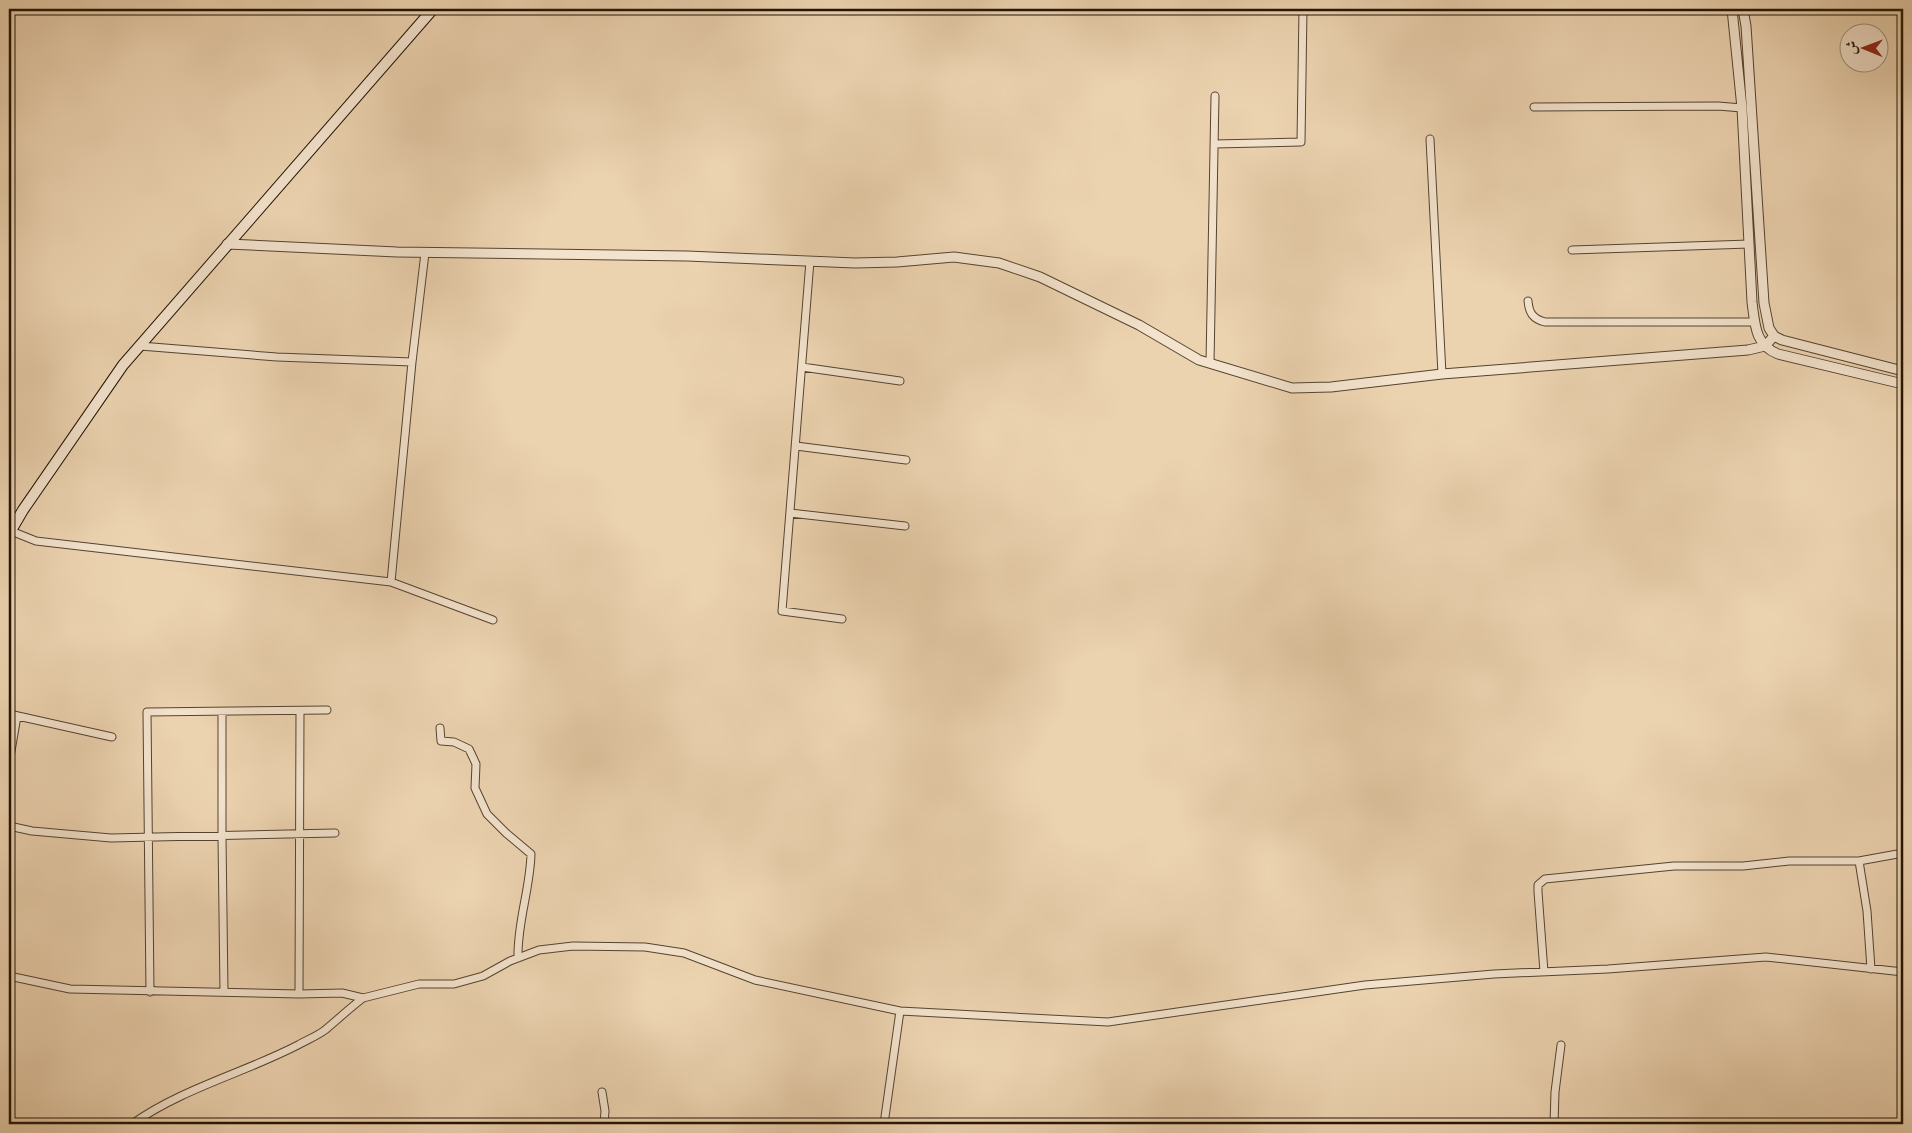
<svg xmlns="http://www.w3.org/2000/svg" width="1912" height="1133" font-family="'Old Standard TT',Amiri,serif">
	<rect width="100%" height="100%" fill="#ecd3b0"/>
	<filter id="stains"><feTurbulence type="fractalNoise" baseFrequency=".004" numOctaves="4"/><feColorMatrix values="0 0 0 0 .2 0 0 0 0 .09 0 0 0 0 .02 0 0 0 .5 -.17"/></filter>
	<radialGradient id="worn" r=".72"><stop offset=".6" stop-color="#630" stop-opacity="0"/><stop offset="1" stop-color="#630" stop-opacity=".3"/></radialGradient>
	<g fill="none" stroke-linecap="round" stroke-linejoin="round">
		<defs>
			<path id="minor" d="M1534 107 1718 106 1742 108
				M1430 139 1442 374
				M1214 144 1301 142 1303 9
				M1572 250 1749 244
				M810 261 782 611 842 619
				M1528 301C1529 313 1533 319 1545 322H1754
				M140 346 277 357 412 362
				M1210 363 1215 96
				M802 367 900 381
				M796 446 906 460
				M790 513 905 526
				M11 531 36 541 391 582 493 620
				M391 582 412 362 425 253
				M222 712V837L224 992
				M9 714 112 737
				M440 728 441 741 454 742 469 749 476 764 475 788 487 814 506 833 531 854C530 890 517 923 518 958
				M9 763 17 716
				M9 826 32 831 111 838 335 833
				M1859 861 1867 911 1871 969
				M1544 972 1538 892V885L1545 879 1674 866H1743L1789 861H1859L1903 853
				M9 976 70 989 299 994 342 993 363 998 419 984H454L483 976 510 961 539 950 573 946 645 947 684 953 755 980 900 1011
				M150 992 147 712 327 710
				M299 994 300 712
				M602 1092 605 1111 604 1124
				M132 1124C183 1088 244 1073 298 1045 307 1040 317 1036 325 1030 338 1019 350 1008 363 998
				M884 1124 900 1011 1108 1022 1365 985 1494 974 1608 969 1766 957 1903 972
				M1554 1124 1555 1092 1561 1045"/>
			<path id="tertiary" d="M1732 9 1742 108 1752 302C1755 325 1755 345 1778 354L1903 384
				M1743 9 1746 26 1764 303 1769 328 1774 336 1782 340 1903 371
				M227 244 397 252 687 256 855 263 897 262 954 257 999 263 1040 277 1139 325 1199 360 1292 388 1331 387 1442 374 1748 350 1765 346 1774 336"/>
			<path id="secondary" d="M9 534 23 510 123 365 433 9"/>
		</defs>
		<!-- minor casing -->
		<use href="#minor" stroke="#54442f" stroke-width="9"/>
		<!-- tertiary casing -->
		<use href="#tertiary" stroke="#54442f" stroke-width="11"/>
		<!-- secondary casing -->
		<use href="#secondary" stroke="#221504" stroke-width="12"/>
		<!-- minor -->
		<use href="#minor" stroke="#f3e2cc" stroke-width="7"/>
		<!-- tertiary -->
		<use href="#tertiary" stroke="#f3e2cc" stroke-width="9"/>
		<!-- secondary -->
		<use href="#secondary" stroke="#f3e2cc" stroke-width="10"/>
	</g>
	<!-- margin -->
	<rect width="1912" height="1133" fill="none" stroke="#ecd3b0" stroke-width="30"/>
	<rect x="10" y="10" width="1892" height="1113" fill="none" stroke="#221504" stroke-width="2.5"/>
	<rect x="15" y="15" width="1882" height="1103" fill="none" stroke="#221504"/>
	<!-- north arrow -->
	<g transform="translate(1864 48) rotate(271)"><circle r="24" fill="#f3e2cc" stroke="#9f907c"/>
	<path d="M0-4L9 19L0 12L-9 19Z" fill="#8f2418"/>
	<text y="-8" font-size="14" font-weight="bold" text-anchor="middle" fill="#221504">ش</text>
	</g>
	<rect width="100%" height="100%" filter="url(#stains)"/>
	<rect width="100%" height="100%" fill="url(#worn)"/>
</svg>
